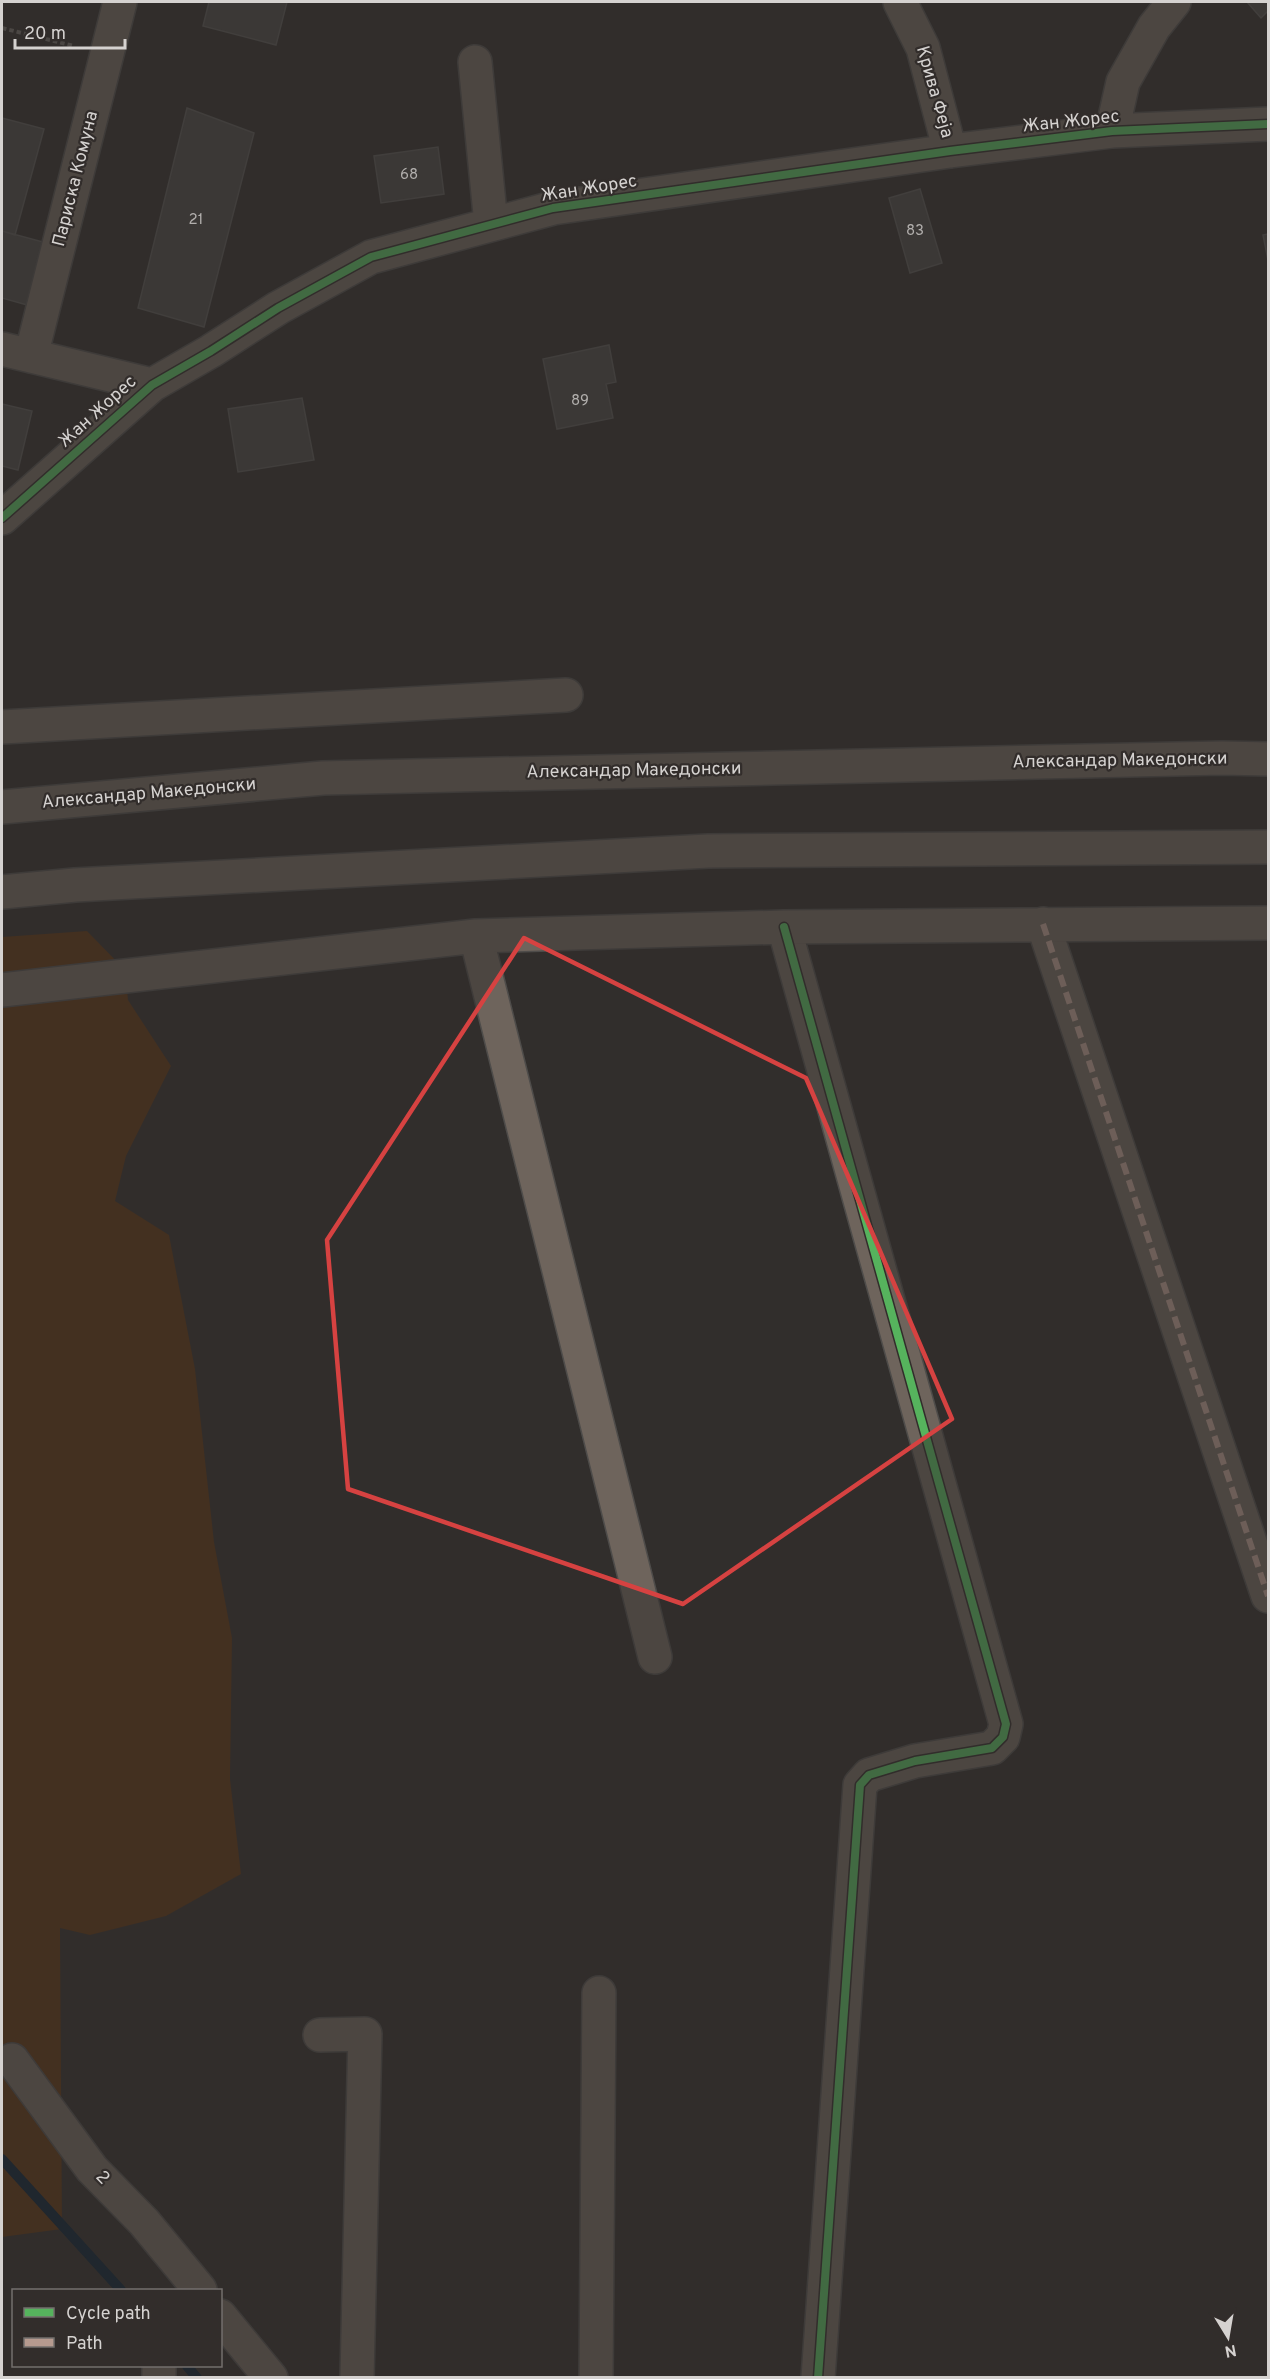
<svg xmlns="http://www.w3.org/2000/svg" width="1270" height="2379" font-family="Overpass,sans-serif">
	<rect width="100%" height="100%" fill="#312e2c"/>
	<!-- green -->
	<path fill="#593313" d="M87 931 125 970 128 1000 171 1066 126 1156 115 1201 169 1235 195 1369 214 1542 232 1638 230 1779 241 1874 166 1916 90 1935 60 1928 62 2229 2 2237V937Z"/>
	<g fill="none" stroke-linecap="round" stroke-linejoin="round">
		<!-- stream -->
		<path stroke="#0c1f31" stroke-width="10" d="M2 2159 121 2290
			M187 2366 197 2378"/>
	</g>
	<!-- building -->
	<path fill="#474543" stroke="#555351" stroke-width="1.5" d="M209 2H287L276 45 203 26Z
		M1247 2H1268V11L1261 18Z
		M187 108 254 133 204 327 138 308Z
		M2 118 44 129 15 235 2 231Z
		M438 147 444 194 381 203 374 156Z
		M920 189 942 263 910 273 889 198Z
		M2 231 54 245 38 308 2 298Z
		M1268 234V260L1263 235Z
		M609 345 616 382 606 384 613 418 557 429 543 359Z
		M302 398 314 460 238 472 228 409Z
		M2 404 32 411 18 470 2 466Z"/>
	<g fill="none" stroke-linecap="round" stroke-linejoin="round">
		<defs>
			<path id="minor" d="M900 2 923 48 950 151
				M475 62 491 224
				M1112 131 1123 82 1154 27 1174 2
				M2 349 152 385
				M31 356 120 2
				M2 518 152 385 211 351 278 308 371 257 553 208 950 151 1112 131 1268 124
				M2 727 566 695
				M2 807 323 778 1222 758 1268 759
				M2 892 75 885 708 851 1268 847
				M1043 924 1268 1596
				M784 927 1006 1724 1003 1737 992 1748 915 1761 869 1775 860 1785 818 2378
				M476 936 655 1657
				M2 990 476 936 784 927 1268 923
				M320 2035 365 2034 357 2378
				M12 2060 92 2169 144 2222 200 2290
				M220 2316 271 2378
				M159 2366V2378
				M596 2378 599 1993"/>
		</defs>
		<!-- minor casing -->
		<use href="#minor" stroke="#4e4c4a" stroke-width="36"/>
		<!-- path -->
		<path stroke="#6c6662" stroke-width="4" stroke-dasharray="4.5 3" stroke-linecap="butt" d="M2 28 74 46"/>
		<!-- minor -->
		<use href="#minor" stroke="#6e645c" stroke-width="33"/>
		<!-- quiet -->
		<path stroke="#b69a8f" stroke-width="6" stroke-dasharray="12 6" stroke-linecap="butt" d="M1043 924 1268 1596"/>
		<defs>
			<path id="cycleway" d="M2 518 152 385 211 351 278 308 371 257 553 208 950 151 1112 131 1268 124
				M784 927 1006 1724 1003 1737 992 1748 915 1761 869 1775 860 1785 818 2378"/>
		</defs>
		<!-- cycleway casing -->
		<use href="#cycleway" stroke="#322d2b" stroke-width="11"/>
		<!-- cycleway -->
		<use href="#cycleway" stroke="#56b35d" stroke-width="8"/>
	</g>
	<!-- marked area -->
	<path d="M0 0H1270V2379H0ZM524 938 806 1078 952 1419 683 1604 348 1489 327 1240Z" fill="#312e2c" fill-opacity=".55" fill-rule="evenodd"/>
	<path fill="none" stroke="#d64241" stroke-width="4.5" stroke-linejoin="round" d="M524 938 806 1078 952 1419 683 1604 348 1489 327 1240Z"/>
	<g text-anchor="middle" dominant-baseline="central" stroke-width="4.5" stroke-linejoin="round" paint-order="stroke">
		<!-- number labels -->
		<g font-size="15" fill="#b2afad">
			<text x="409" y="175">68</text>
			<text x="196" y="220">21</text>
			<text x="915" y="231">83</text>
			<text x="580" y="401">89</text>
		</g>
		<!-- street labels -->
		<g font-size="18" fill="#d5d2d0" stroke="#322d2b">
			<text transform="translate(934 92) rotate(74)">Крива Феја</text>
			<text transform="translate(1071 122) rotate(-6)">Жан Жорес</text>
			<text transform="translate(76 179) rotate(-76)">Париска Комуна</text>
			<text transform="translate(589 189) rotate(-9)">Жан Жорес</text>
			<text transform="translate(98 412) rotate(-42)">Жан Жорес</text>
			<text transform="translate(1120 761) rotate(-1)">Александар Македонски</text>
			<text transform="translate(634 771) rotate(-1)">Александар Македонски</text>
			<text transform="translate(149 794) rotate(-5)">Александар Македонски</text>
			<text transform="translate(102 2178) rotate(46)">2</text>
		</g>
	</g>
	<!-- border -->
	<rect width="1270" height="2379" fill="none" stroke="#d5d2d0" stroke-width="6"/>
	<!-- legend -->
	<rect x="12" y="2289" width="210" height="78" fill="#322d2b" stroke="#736f6d" stroke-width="1.5"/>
	<rect x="24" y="2308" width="30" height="9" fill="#56b35d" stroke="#736f6d" stroke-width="1.5"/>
	<text x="66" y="2319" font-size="18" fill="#d5d2d0">Cycle path</text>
	<rect x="24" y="2338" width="30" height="9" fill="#b69a8f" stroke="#736f6d" stroke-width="1.5"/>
	<text x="66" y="2349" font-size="18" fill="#d5d2d0">Path</text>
	<!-- north arrow -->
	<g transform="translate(1228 2337) rotate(169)" stroke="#322d2b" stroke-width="4.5" paint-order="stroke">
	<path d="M0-4.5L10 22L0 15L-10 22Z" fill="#d5d2d0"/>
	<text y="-9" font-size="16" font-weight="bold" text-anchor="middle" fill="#d5d2d0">N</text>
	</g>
	<!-- scale -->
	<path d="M15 39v9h110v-9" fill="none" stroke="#d5d2d0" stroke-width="3"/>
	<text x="24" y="39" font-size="18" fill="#d5d2d0" stroke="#322d2b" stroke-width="4.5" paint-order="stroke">20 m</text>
</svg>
